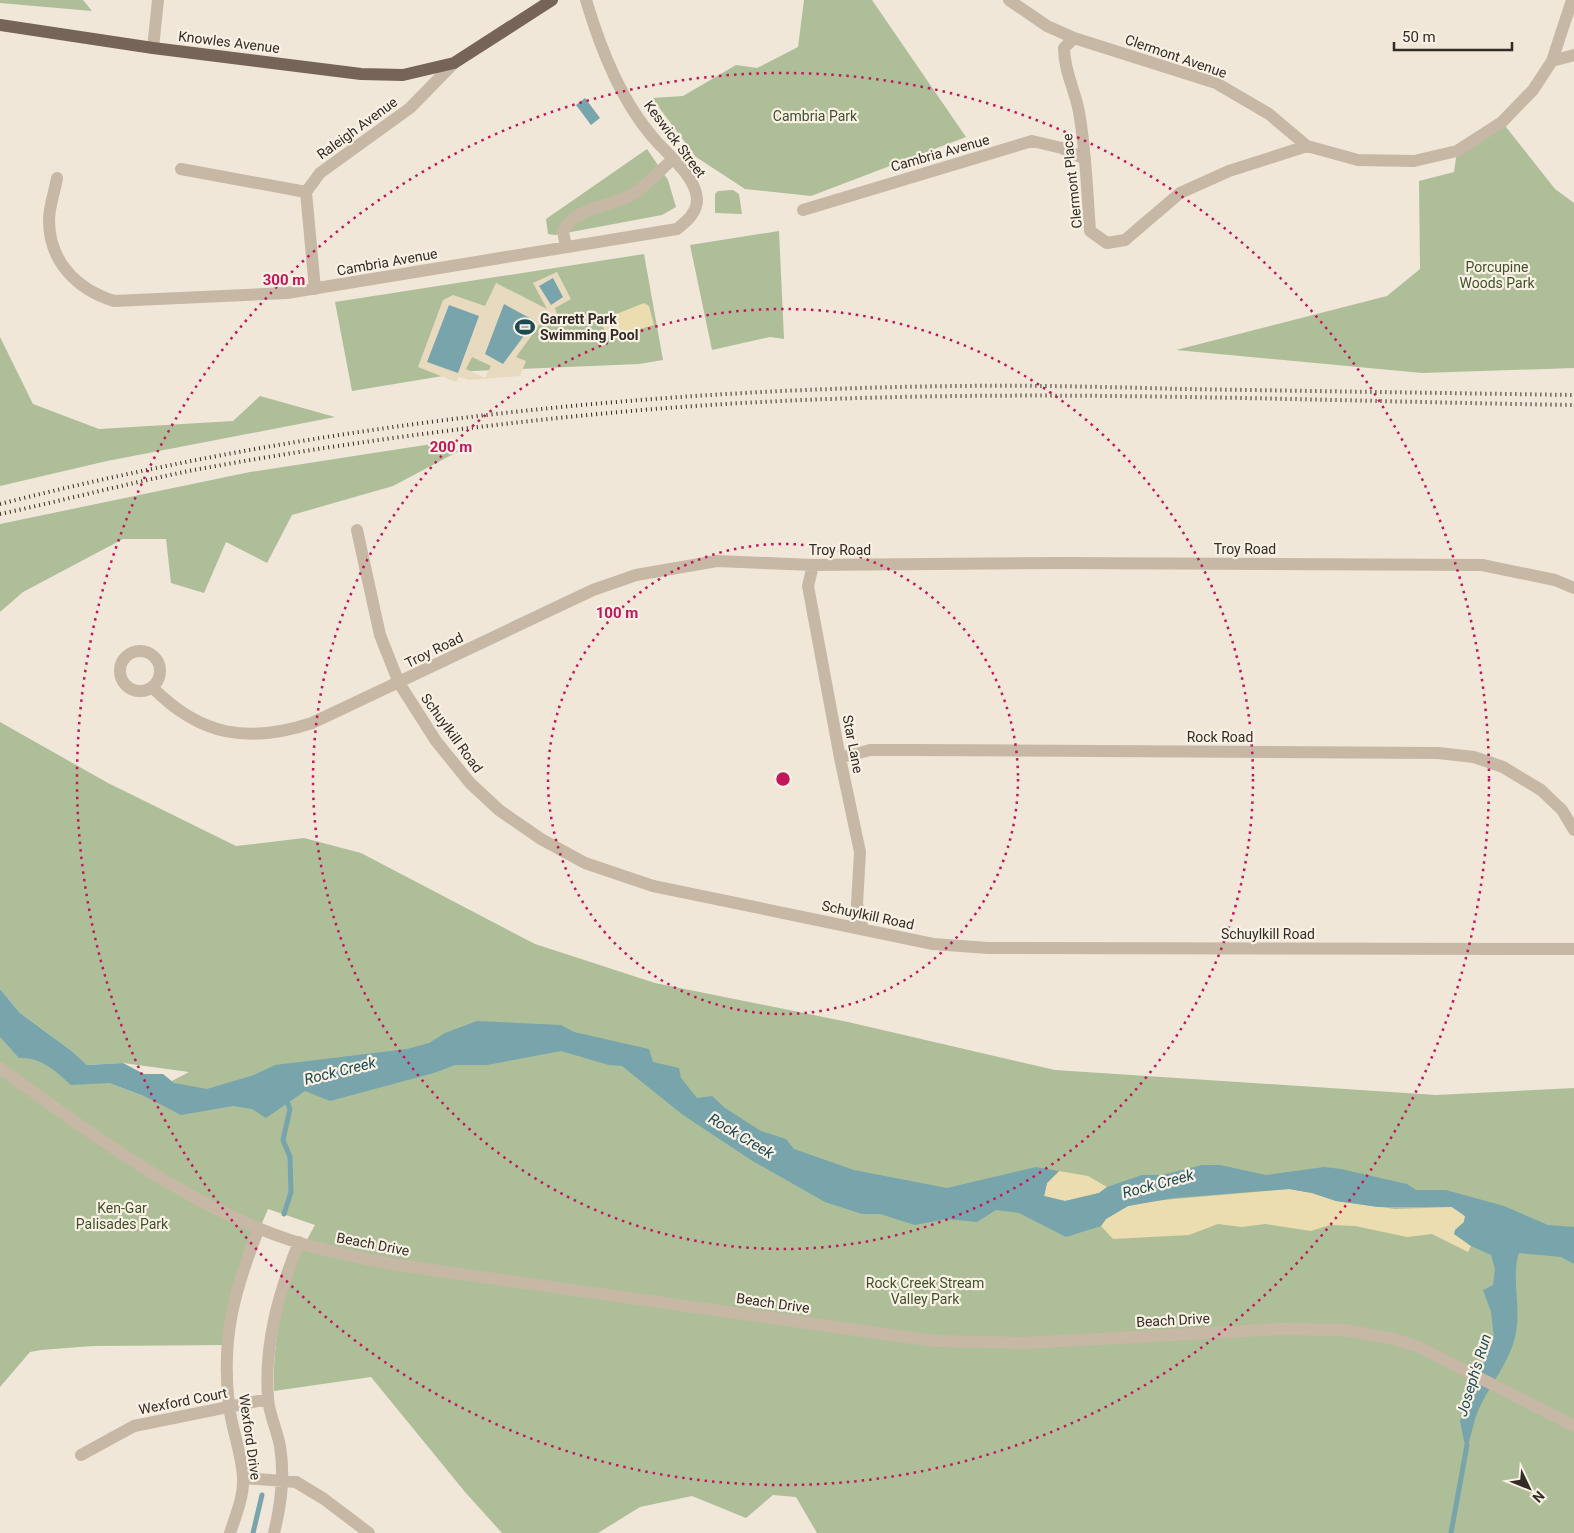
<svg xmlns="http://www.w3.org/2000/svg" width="1574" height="1533" font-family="Roboto,sans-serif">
	<rect width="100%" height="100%" fill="#f0e7d8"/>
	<!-- green -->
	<path fill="#aebe99" d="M0 0H83L92 11 0 3Z
		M804 0H872L966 137 811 196 745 189 696 157 652 98 683 96 736 65 757 68 798 47Z
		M1502 122 1555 189 1574 203V368L1422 373 1176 350 1387 296 1420 269 1419 181 1454 172 1457 151Z
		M647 149 668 180 676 207 662 215 555 235 548 234 546 219Z
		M733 190 739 194 742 214 715 213V194L718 191Z
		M779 231 784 339 770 337 712 350 690 245Z
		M644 254 663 360 639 364 473 371 352 391 335 302Z
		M0 337 33 404 99 429 233 421 260 396 335 417 107 461 0 486Z
		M438 443 459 451 393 486 292 515 267 563 226 542 204 593 171 583 166 539H123L23 592 0 612V524L250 472Z
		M0 722 108 783 236 846 304 838 361 853 535 944 655 983 848 1022 1055 1070 1436 1095 1574 1088V1533H817L796 1497 773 1495 746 1518 692 1496 640 1507 598 1533H502L465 1492 371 1377 274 1391C272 1333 286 1275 315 1225L268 1209 246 1261 232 1345 93 1346 41 1350 30 1352 0 1387V1007L109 1083 143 1096 189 1072 123 1063 87 1065 73 1052 20 1013 0 989Z"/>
	<!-- sand -->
	<path fill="#ebddaf" d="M644 303 649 306 654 325 610 338 599 321Z
		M1059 1171 1088 1176 1107 1187 1099 1193 1065 1201 1044 1196 1047 1183Z
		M1289 1189 1312 1193 1336 1201 1395 1209 1452 1207 1465 1216 1464 1222 1455 1230V1234L1471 1246 1468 1252 1432 1234 1407 1237 1355 1226 1330 1225 1311 1231 1265 1224 1242 1227 1218 1224 1189 1235 1113 1239 1101 1226 1106 1219 1128 1206 1152 1201Z"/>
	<!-- plaza -->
	<path fill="#e8dabf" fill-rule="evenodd" d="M557 272 571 299 555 308 558 318 549 322 543 320 516 357 526 361 520 376 469 380 459 377 456 382 418 367 443 300 453 295 485 306 496 283 547 309 533 283ZM472 357 491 366 485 378 466 369Z"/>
	<!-- water -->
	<path fill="#78a4ac" d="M585 98 600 118 591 125 576 105Z
		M553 278 563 297 551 305 539 286Z
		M504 304 535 321 503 364 485 354Z
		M449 305 479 316 458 373 427 362Z
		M0 989 20 1013 73 1052 87 1065 123 1063 144 1074H163L174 1083 207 1089 254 1075 275 1065 407 1049 429 1043 445 1033 477 1021 561 1025 574 1032 649 1049 653 1062 679 1068 681 1078 697 1098 712 1096 725 1108 761 1131 786 1139 794 1149 854 1170 947 1188 1036 1167 1059 1171 1047 1183 1044 1196 1065 1201 1099 1193 1107 1187 1142 1175H1162L1202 1165H1220L1266 1175 1324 1167 1341 1169 1407 1184 1416 1190H1446L1504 1206 1548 1225 1574 1227V1264L1561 1257 1519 1253C1511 1275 1521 1307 1516 1332 1511 1362 1489 1385 1478 1411 1473 1423 1471 1438 1466 1451L1460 1421 1494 1338 1491 1312 1483 1290 1493 1285 1495 1269 1491 1255 1471 1246 1454 1234 1455 1230 1464 1222 1465 1216 1452 1207H1378L1336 1201 1312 1193 1289 1189 1174 1198 1128 1206 1106 1219 1101 1226 1066 1237 1019 1213 996 1210 977 1222 947 1219 915 1225 880 1214H862L825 1202 751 1160 683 1115 622 1066 609 1065 561 1051 487 1065H455L434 1073 330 1101 305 1091 266 1118 252 1109 233 1106 181 1115 146 1097 109 1083 71 1085C56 1071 41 1057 19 1058L0 1037Z"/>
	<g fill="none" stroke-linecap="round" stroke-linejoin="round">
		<!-- stream -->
		<path stroke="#78a4ac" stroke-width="5" d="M284 1214 291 1192 290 1157 283 1140 290 1109 286 1099
			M253 1533 262 1495
			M1451 1533 1467 1445"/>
		<!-- minor -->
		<path stroke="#c7b8a5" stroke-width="12" d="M1009 0 1047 26 1074 38 1216 83 1269 114 1307 146 1358 160 1414 161 1457 151 1502 122 1533 90 1552 61 1572 0
			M1074 38 1064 48C1064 71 1075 90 1079 112 1086 151 1087 191 1090 231L1107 243 1125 240 1180 193 1229 171 1307 146
			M153 48 158 0
			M1552 61 1574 55
			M181 169 306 192
			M57 178C55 191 49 206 49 220 49 261 76 289 114 301L287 293 677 229C687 221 697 213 697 199 696 178 671 157 658 143 622 104 601 50 586 0
			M803 210 1032 141 1062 148 1085 159
			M566 247 563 231C578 206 607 208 631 195 644 189 661 169 673 159
			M315 289 306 192 320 173 410 108 454 63
			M357 530 380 635 399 683 436 741 470 783 499 810 541 839 585 863 653 886 933 944 988 948 1574 949
			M813 565 808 586 840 758 860 852 857 904 863 929
			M120 671a20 20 0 1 1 40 0a20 20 0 1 1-40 0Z
			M152 687C200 736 248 744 312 723L593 590 636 575 717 561 813 565 1059 563 1482 565 1555 580 1574 588
			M840 758 870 750H910L1438 753 1474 757 1503 767 1541 790 1562 810 1574 830
			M0 1068C82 1127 164 1189 258 1228 302 1247 350 1256 397 1265L934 1341 1025 1343 1279 1329 1344 1330 1394 1339 1419 1347 1574 1426
			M81 1455 134 1426 268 1399
			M243 1478 296 1482 324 1499 369 1533
			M230 1533C236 1515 244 1496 243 1478 242 1454 232 1430 229 1406 221 1338 234 1291 259 1228
			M274 1533C281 1504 285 1476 280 1446 277 1430 269 1414 268 1398 264 1343 279 1292 299 1242"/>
		<!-- major -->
		<path stroke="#756457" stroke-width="12" d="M0 25 153 48 361 74 403 75 454 63 552 0"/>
		<!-- rail -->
		<path stroke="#332b26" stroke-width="4" stroke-dasharray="1 4" stroke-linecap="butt" d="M0 504C314 424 638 389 961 386 1035 385 1110 387 1184 389 1314 391 1444 393 1574 395
			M0 514C65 500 129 483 194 470 324 446 456 428 588 415 915 382 1246 400 1574 405"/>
	</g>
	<!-- distance rings -->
	<g fill="none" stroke="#c2185b" stroke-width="2.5" stroke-dasharray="2.5 5">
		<circle cx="783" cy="779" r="235"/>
		<circle cx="783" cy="779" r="470"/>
		<circle cx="783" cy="779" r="706"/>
	</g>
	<!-- icons -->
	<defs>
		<symbol id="stadium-bare" viewBox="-9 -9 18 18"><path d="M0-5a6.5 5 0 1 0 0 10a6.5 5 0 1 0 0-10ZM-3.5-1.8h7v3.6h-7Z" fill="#1d4a53" stroke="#f8f1e4" stroke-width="2.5" paint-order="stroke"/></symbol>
	</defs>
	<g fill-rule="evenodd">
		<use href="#stadium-bare" x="511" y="313" width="28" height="28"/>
	</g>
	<g text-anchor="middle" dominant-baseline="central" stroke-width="4.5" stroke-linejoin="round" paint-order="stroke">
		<!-- street labels -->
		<g font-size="14" fill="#332b26" stroke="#f8f1e4">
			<text transform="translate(229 42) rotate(7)">Knowles Avenue</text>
			<text transform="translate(1176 56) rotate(19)">Clermont Avenue</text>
			<text transform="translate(357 128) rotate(-36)">Raleigh Avenue</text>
			<text transform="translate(675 139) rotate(53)">Keswick Street</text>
			<text transform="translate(940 153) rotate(-16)">Cambria Avenue</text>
			<text transform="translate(1072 181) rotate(-96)">Clermont Place</text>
			<text transform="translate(387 262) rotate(-10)">Cambria Avenue</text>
			<text x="1245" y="549">Troy Road</text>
			<text x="840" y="550">Troy Road</text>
			<text transform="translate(434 650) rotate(-26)">Troy Road</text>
			<text transform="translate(452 733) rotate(54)">Schuylkill Road</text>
			<text x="1220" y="737">Rock Road</text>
			<text transform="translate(853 744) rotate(79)">Star Lane</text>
			<text transform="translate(868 915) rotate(12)">Schuylkill Road</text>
			<text x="1268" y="934">Schuylkill Road</text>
			<text transform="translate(373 1244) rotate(11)">Beach Drive</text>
			<text transform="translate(773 1303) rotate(8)">Beach Drive</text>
			<text transform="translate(1173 1320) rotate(-3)">Beach Drive</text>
			<text transform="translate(183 1401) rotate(-11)">Wexford Court</text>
			<text transform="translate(250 1437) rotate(82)">Wexford Drive</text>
		</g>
		<!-- park labels -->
		<g font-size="14" fill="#3f512b" stroke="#f8f1e4">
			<text x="815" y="116">Cambria Park</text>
			<text x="1497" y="267">Porcupine<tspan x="1497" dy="16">Woods Park</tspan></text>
			<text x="122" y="1208">Ken-Gar<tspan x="122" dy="16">Palisades Park</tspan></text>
			<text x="925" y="1283">Rock Creek Stream<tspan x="925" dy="16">Valley Park</tspan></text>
		</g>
		<!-- poi labels -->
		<g font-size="14" font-weight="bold" fill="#332b26" stroke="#f8f1e4" text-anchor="start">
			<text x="540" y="319">Garrett Park<tspan x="540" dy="16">Swimming Pool</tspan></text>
		</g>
		<!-- water labels -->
		<g font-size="15" font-style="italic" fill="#1d4a53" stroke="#f8f1e4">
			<text transform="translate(340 1071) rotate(-14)">Rock Creek</text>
			<text transform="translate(741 1136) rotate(31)">Rock Creek</text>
			<text transform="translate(1158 1184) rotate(-15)">Rock Creek</text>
			<text transform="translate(1474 1375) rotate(-73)">Joseph's Run</text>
		</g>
	</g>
	<circle cx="783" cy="779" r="8" fill="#c2185b" stroke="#f8f1e4" stroke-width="2.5"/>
	<g font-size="15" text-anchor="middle" font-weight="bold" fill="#c2185b" stroke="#f8f1e4" stroke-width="4.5" stroke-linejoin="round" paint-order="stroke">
		<text x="284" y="285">300 m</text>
		<text x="451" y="452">200 m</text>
		<text x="617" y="618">100 m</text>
	</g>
	<!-- north arrow -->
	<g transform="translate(1529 1488) rotate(133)" stroke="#f8f1e4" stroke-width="4" paint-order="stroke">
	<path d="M0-4L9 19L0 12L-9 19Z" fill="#332b26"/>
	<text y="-8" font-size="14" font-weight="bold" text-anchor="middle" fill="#332b26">N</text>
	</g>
	<!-- scale -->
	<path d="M1394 42v8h118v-8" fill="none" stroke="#332b26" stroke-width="2.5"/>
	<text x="1402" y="42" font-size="15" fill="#332b26" stroke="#f8f1e4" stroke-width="4" paint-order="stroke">50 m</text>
</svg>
